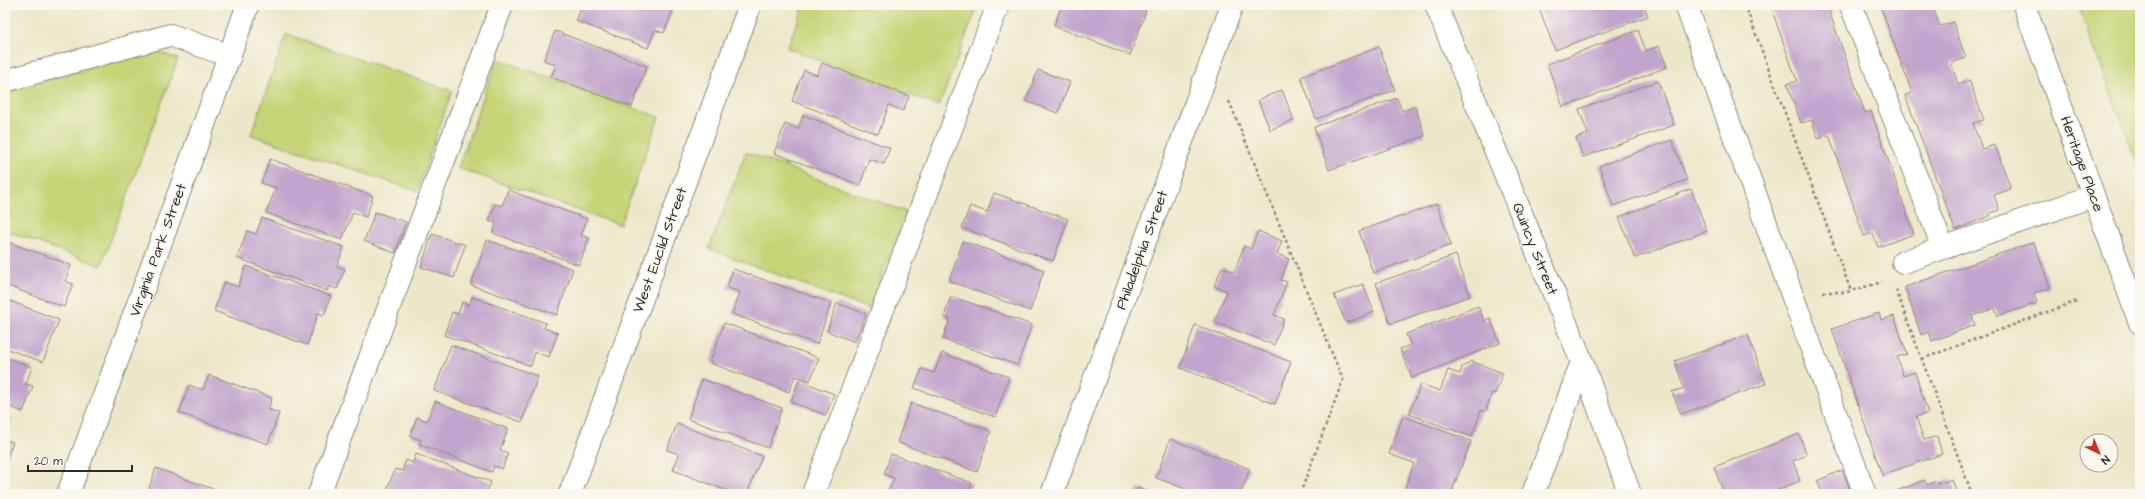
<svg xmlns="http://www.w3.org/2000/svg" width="2145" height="499" font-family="'Architects Daughter',sans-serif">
	<rect width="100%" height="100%" fill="#fbf7ec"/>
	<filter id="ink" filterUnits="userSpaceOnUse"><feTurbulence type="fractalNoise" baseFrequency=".025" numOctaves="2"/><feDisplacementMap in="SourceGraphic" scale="8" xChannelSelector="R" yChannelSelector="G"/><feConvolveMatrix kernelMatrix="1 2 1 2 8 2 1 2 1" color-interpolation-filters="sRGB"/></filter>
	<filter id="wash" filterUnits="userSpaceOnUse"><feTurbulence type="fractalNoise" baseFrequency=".012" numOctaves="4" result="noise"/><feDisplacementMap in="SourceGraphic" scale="16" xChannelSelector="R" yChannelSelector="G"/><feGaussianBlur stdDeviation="0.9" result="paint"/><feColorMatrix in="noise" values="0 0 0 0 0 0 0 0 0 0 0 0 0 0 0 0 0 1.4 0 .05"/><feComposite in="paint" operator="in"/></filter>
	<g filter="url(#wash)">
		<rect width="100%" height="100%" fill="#ede7c9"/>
		<!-- green -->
		<path fill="#c5d476" stroke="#788050" d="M804 5H978L939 106 787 48Z
			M2078 5H2140V171Z
			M286 34 452 91 417 191 251 135Z
			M154 50 178 59 101 266 5 230V92Z
			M497 59 659 117 620 225 458 168Z
			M746 152 906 212 869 309 709 249Z"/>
		<g id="blocks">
			<!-- building -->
			<path fill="#c2a5cc" d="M582 5H659L673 10 664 33 655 30 648 48 576 21Z
				M1062 5H1130L1146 11 1130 55 1054 26Z
				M1546 5H1644L1648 16 1555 50 1539 8Z
				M1770 5H1827L1865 113 1871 111 1914 234 1878 247 1873 233 1864 236 1829 135 1818 139 1812 120 1801 123 1787 84 1797 81Z
				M1880 5H1932L1940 26 1953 22 1966 58 1951 63 1958 84 1969 80 1984 120 1973 123 1982 149 1995 145 2011 189 1994 195 1999 210 1990 213V216L1955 230 1905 95 1912 93Z
				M1638 30 1646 51 1659 46 1667 67 1563 107 1547 64Z
				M555 31 647 66 632 107 551 77 556 65 544 60Z
				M1379 47 1395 90 1316 119 1301 77Z
				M822 63 909 96 903 111 889 105 878 134 792 101 804 70 817 75Z
				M1038 70 1070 82 1058 113 1026 101Z
				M1658 81 1674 125 1583 157 1576 138 1588 134 1579 109Z
				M1282 90 1294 120 1270 130 1258 100Z
				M1397 98 1402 111 1415 106 1425 136 1329 170 1314 127Z
				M803 115 890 148 884 164 869 159 860 185 774 153 785 124 798 129Z
				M1672 140 1687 180 1613 206 1599 166Z
				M270 159 373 196 366 217 353 212 342 240 266 213 276 188 261 183Z
				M1691 189 1707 231 1635 258 1619 217Z
				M508 190 587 219 581 235 589 238 579 265 493 233 496 223 489 221 495 204 502 206Z
				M994 193 1068 219 1053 261 962 228 970 206 987 212Z
				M1437 204 1451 245 1373 273 1359 231Z
				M375 212 406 222 395 253 364 241Z
				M262 218 344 247 337 266 345 269 337 289 329 286 327 291 237 258 247 231 256 234Z
				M1258 231 1282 241 1277 254 1289 259 1281 280 1287 282 1274 315 1284 319 1274 345 1214 322 1227 291 1214 286 1222 267 1234 272 1244 246 1251 249Z
				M432 234 465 245 454 278 421 267Z
				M487 240 573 269 557 315 471 285Z
				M5 241 71 265 65 281 73 284 64 307 5 285Z
				M963 241 1044 270 1030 311 949 281Z
				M2034 242 2050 288 2034 293 2037 303 1998 316 1995 308 1972 316 1975 325 1932 341 1929 332 1921 335 1905 287Z
				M1456 255 1470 296 1390 324 1376 283Z
				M246 266 331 296 324 315 318 313 307 345 214 311 224 282 238 287Z
				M733 269 831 303 817 344 732 314 740 292 727 288Z
				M1363 284 1374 312 1346 323 1334 295Z
				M951 296 1032 325 1017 365 943 339 950 319 944 317Z
				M472 297 546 323 544 328 558 333 549 357 535 352 531 366 444 335 452 312 458 314 462 302 469 305Z
				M5 299 59 320 43 362 5 348Z
				M837 303 866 314 855 342 827 331Z
				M1478 306 1484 321 1490 318 1500 343 1412 378 1400 349 1411 345 1406 334Z
				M1879 313 1881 320 1894 316 1907 354 1897 357 1903 376 1915 372 1928 413 1916 417 1924 440 1937 436 1942 454 1882 475 1832 329Z
				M724 323 819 358 810 381 795 376 789 392 710 363Z
				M1195 325 1291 362 1275 404 1180 368Z
				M1748 335 1766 384 1681 414 1672 392 1684 388 1675 361Z
				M451 345 538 376 522 422 434 391Z
				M942 353 1009 377 995 417 914 388 922 369 934 373Z
				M5 357 32 367 26 384 33 386 23 412 5 405Z
				M1471 361 1503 373 1495 394 1492 393 1485 412 1481 410 1472 437 1409 414 1421 384 1440 391 1448 370 1460 374 1462 367Z
				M209 375 272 398 268 409 279 413 268 444 179 413 189 385 203 390Z
				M702 379 782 408 768 448 688 419Z
				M799 380 834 394 826 415 791 402Z
				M435 401 508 429 500 450 508 453 502 469 494 466 492 472 419 444 421 440 410 436 417 417 427 421Z
				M911 403 991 431 977 472 897 442Z
				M5 416 11 419 5 435Z
				M1403 416 1471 441 1451 494H1422L1405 488 1414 463 1389 454Z
				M677 424 762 456 747 494H736L673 470 679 454 667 450Z
				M1799 434 1807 455 1793 461 1800 481 1767 494H1724L1714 467Z
				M1170 439 1250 469 1240 494H1200L1156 478Z
				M5 440 13 442 5 463Z
				M416 454 491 482 486 494H391L386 492 395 469 402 471 406 460 413 463Z
				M891 454 972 483 968 494H888L894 478 884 474Z
				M156 468 226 494H147Z
				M1842 470 1852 494H1823L1817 481Z
				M1952 479 1957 494H1889L1925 480 1927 485 1937 481 1938 484Z
				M1138 488 1154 494H1136Z"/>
		</g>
	</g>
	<g filter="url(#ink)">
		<use href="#blocks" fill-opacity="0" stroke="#8c897a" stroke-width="1"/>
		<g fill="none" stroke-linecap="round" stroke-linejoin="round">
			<defs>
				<path id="minor" d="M1436 5 1582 362 1630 494
					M1686 5 1865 494
					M1851 5 1943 248
					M2024 5 2140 323
					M5 81 170 35 230 56
					M1903 262 2093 196
					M68 494 248 5
					M319 494 502 5
					M570 494 750 5
					M813 494 998 5
					M1052 494 1232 5
					M1533 494 1582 362"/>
			</defs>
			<!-- minor casing -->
			<use href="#minor" stroke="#8c897a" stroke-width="24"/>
			<!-- path -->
			<path stroke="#8c897a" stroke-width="2.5" stroke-dasharray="3 3" stroke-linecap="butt" d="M1745 5 1851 291
				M1229 101 1343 380 1300 494
				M1896 290 1972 494
				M1823 292H1847L1882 282
				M1922 359 2077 301"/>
			<!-- minor -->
			<use href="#minor" stroke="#fff" stroke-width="22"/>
		</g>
	</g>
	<g text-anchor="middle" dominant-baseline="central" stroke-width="3" stroke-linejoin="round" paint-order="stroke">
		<!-- street labels -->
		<g font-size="15" fill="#2b2b2b" stroke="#fbf7ec">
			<text transform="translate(2082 164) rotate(70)">Heritage Place</text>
			<text transform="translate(1535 249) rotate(68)">Quincy Street</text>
			<text transform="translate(158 250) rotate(-70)">Virginia Park Street</text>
			<text transform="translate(660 250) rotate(-70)">West Euclid Street</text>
			<text transform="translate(1142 250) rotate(-70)">Philadelphia Street</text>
		</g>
	</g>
	<!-- margin -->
	<rect width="2145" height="499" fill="none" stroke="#fbf7ec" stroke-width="20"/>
	<!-- north arrow -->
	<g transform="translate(2099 453) rotate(137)"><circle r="19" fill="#fbf7ec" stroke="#a8a59f"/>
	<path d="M0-3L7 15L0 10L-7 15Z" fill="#c8321e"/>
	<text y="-6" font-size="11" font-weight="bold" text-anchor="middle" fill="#2b2b2b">N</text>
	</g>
	<!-- scale -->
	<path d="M28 465v6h104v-6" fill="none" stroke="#2b2b2b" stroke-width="2"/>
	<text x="34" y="465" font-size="12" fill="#2b2b2b" stroke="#fbf7ec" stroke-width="3" paint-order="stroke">20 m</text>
</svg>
